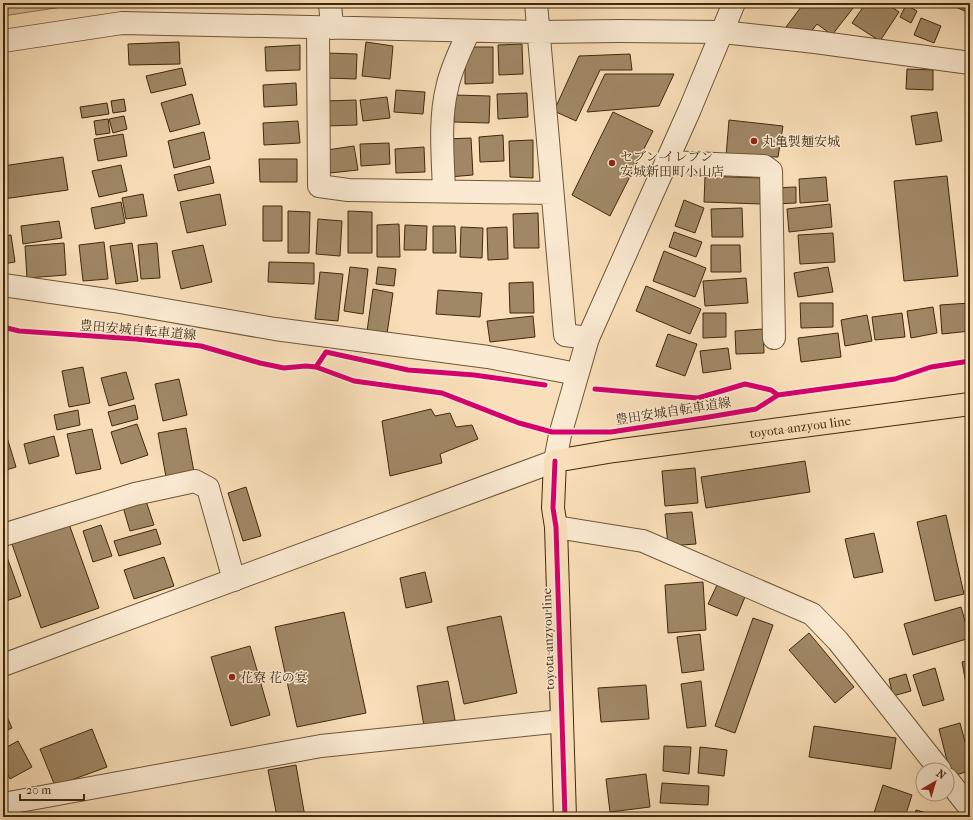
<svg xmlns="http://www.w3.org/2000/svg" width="973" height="820" font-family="'IM FELL French Canon','Noto Serif JP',serif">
	<rect width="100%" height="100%" fill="#f9dfb9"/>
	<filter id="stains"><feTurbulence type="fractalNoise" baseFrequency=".005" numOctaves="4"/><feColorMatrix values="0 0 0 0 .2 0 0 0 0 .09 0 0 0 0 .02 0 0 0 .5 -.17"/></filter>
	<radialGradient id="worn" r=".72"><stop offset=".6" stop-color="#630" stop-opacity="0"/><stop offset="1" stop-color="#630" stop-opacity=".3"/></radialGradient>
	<!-- green -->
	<path fill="#d9c09c" stroke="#8c7454" d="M3 3H88L3 16Z"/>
	<!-- building -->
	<path fill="#a08866" stroke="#3f290c" d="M804 3H857L832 35 817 24 809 34 786 27Z
		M866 3H886L899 12 880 41 852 23Z
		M946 3H969L965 11Z
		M906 5 917 11 911 23 900 17Z
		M921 18 941 26 934 43 914 35Z
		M179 42 180 64 129 65 128 44Z
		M366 42 393 46 390 79 362 76Z
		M522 44 523 74 499 75 498 45Z
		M300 45V70L266 71 265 47Z
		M465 47H493V83L465 84Z
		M326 53 357 54 356 79 326 78Z
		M630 54 632 70H600L576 121 554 111 579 56Z
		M182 68 186 85 151 93 146 76Z
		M907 69 933 70V90L906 89Z
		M605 74H674L659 106 587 112Z
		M296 83 297 105 264 107 263 85Z
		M396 90 425 92 423 114 394 112Z
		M527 93 528 117 498 119 497 94Z
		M192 94 200 124 170 132 161 103Z
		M454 95 490 96 489 123 454 122Z
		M387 97 390 118 363 121 360 100Z
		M124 99 126 111 113 113 111 101Z
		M356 100 357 125 327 126 326 101Z
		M107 103 109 114 82 118 80 107Z
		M613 112 653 131 610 216 572 195Z
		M937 112 942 141 916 145 911 116Z
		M124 116 127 129 113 133 109 119Z
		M108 119 110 133 96 135 94 121Z
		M729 120 783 126 778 157 726 156Z
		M298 121 300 143 264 145 263 123Z
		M204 132 210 159 174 168 168 141Z
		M123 134 127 156 98 161 94 139Z
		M503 135 504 161 480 162 479 137Z
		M471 138 473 175 449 177 446 139Z
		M533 140V178L510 177 509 141Z
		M389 143 390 164 361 166 360 144Z
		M354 146 358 170 330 173 327 150Z
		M424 147 425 172 396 173 395 149Z
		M63 157 68 190 3 199V166Z
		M259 159H297V182H260Z
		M121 165 127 191 99 197 92 171Z
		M210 166 214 183 178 191 174 175Z
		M705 176 762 178 761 204 704 202Z
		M947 176 958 276 904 281 894 181Z
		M826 177 828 201 800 203 799 179Z
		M796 187V203L774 204 773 188Z
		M143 194 147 216 126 219 122 198Z
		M220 194 226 225 187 233 180 202Z
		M684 200 704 208 695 233 675 226Z
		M121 202 125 223 95 229 91 208Z
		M830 204 832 227 789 232 787 209Z
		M263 206H282V241H263Z
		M742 208 743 237H712L711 209Z
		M288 211 310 212 309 253H288Z
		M348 211 372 212V253H348Z
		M538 213 539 248H514L513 214Z
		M318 219 342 221 340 256 316 254Z
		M59 221 62 238 23 244 21 226Z
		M399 224 400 257H377V225Z
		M405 225 427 226 426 250H404Z
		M433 226H455L456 253H433Z
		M461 227 483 228 482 258 460 257Z
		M507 227 508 259 488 260 487 228Z
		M674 232 702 242 696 257 669 247Z
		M833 233 835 262 800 264 798 235Z
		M11 235 15 262 3 264V236Z
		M104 242 108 279 83 281 79 245Z
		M64 243 66 275 27 278 25 246Z
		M132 243 138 281 116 284 110 246Z
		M157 243 160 278 141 279 138 245Z
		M203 245 212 282 181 289 172 251Z
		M711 245H740L741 272H711Z
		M664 251 706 268 695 297 653 281Z
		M269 262 314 263V284L268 282Z
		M350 267 368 269 363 314 344 311Z
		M378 267 396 269 394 286 376 284Z
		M828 267 833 292 798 297 794 273Z
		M320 272 343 274 338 321 315 319Z
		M746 278 748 303 705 306 703 281Z
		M533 282 534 313H510L509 283Z
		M646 286 701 309 690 334 636 311Z
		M373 289 393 293 387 334 367 331Z
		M438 290 482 293 480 317 436 314Z
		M800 303H833V327L801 328Z
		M970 303V331L942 334 940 305Z
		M933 307 937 333 911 338 907 311Z
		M703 313H726V337L703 338Z
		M902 313 905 337 875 340 872 317Z
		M867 315 872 341 845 346 841 320Z
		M533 316 535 337 490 342 487 321Z
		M763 329 764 353 736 354 735 331Z
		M838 333 841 357 801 362 798 338Z
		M668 334 697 344 685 376 656 366Z
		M728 348 731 369 703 373 700 351Z
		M83 367 90 403 69 407 62 371Z
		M126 372 134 399 109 406 101 378Z
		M179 379 187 415 163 421 155 384Z
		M135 405 138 419 112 426 108 412Z
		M431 409 435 416 450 413 456 427 472 425 478 439 440 454 442 463 390 476 382 421Z
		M78 410 80 425 57 430 54 415Z
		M137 424 148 455 121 464 111 432Z
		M186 428 194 472 166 477 158 433Z
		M92 429 101 469 76 474 67 434Z
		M6 434 16 467 3 471V435Z
		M54 436 59 456 29 464 24 444Z
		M805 461 810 492 706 508 701 477Z
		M695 468 698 503 665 506 662 471Z
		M246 487 261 536 243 541 228 493Z
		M146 501 154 525 130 531 123 507Z
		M692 512 696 544 668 546 665 514Z
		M946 515 964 594 935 601 917 522Z
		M69 524 99 608 41 628 12 544Z
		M101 525 112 556 93 562 83 531Z
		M156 529 161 544 119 556 114 541Z
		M874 533 883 572 854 578 845 539Z
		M7 557 21 596 3 602V559Z
		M164 557 174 586 134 599 124 570Z
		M425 572 432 602 406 608 400 578Z
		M703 582 706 630 668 633 665 585Z
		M717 585 745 597 737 616 708 604Z
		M961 607 970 638 913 655 904 624Z
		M344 612 366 713 297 727 275 627Z
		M501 616 517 693 464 704 447 627Z
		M753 618 773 625 735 733 715 726Z
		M809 633 854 687 835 703 789 650Z
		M700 634 704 670 682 673 677 637Z
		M250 646 270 715 231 726 211 657Z
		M970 660V700H969L962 662Z
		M935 668 944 700 923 706 913 675Z
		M906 674 911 691 893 696 889 679Z
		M448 681 455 720 424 726 417 686Z
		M701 681 706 726 687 728 681 684Z
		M646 685 649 719 601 722 598 688Z
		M3 708 12 728 3 732Z
		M960 723 970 760V771L951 776 939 729Z
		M814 726 896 738 891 769 809 757Z
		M92 729 107 767 55 786 40 749Z
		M18 741 32 767 10 779 3 766V749Z
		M664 746 691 747 689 774 663 771Z
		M700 747 727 750 724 776 698 773Z
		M296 765 305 817H277L268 770Z
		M646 774 650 807 610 812 606 779Z
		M662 783 709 786 708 805 660 803Z
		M883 785 912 795 905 817H887L874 813Z
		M916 810 938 816 937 817H914Z"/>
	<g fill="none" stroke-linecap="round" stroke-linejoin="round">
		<defs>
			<path id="minor" d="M330 3 332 28
				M536 3 565 335 588 338
				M318 28 319 186 348 190 552 193
				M3 41 122 23 538 32 620 31 722 32 815 42 970 63
				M666 162 764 166 771 171 774 338
				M444 191C443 158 439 121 447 88 451 68 461 49 469 31
				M3 285 114 301 275 329 488 357 577 374
				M556 527 643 541 812 614 838 641 940 770
				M3 535 135 494 195 481 208 488 234 580
				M947 779 970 808
				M3 804 321 746 562 721"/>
			<path id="tertiary" d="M3 665 555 461 560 435 588 338 690 109 734 3"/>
			<g id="primary">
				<path id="s1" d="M565 817 556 527 553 508 555 461 614 451 970 404"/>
			</g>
		</defs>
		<!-- minor casing -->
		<use href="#minor" stroke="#6e5637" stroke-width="24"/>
		<!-- tertiary casing -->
		<use href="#tertiary" stroke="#6e5637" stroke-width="24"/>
		<!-- primary casing -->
		<use href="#primary" stroke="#3f290c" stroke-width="24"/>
		<!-- minor -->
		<use href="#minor" stroke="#fbead2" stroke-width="22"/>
		<!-- tertiary -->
		<use href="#tertiary" stroke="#fbead2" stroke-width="22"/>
		<!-- primary -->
		<use href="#primary" stroke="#f9dfb9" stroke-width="22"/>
		<defs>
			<path id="cycleway" d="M3 327 19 331 136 339 201 346 260 363 284 368 306 366 316 367 354 381 442 393 519 423 552 432H611L703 418 756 409 778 395 895 379 931 367 970 361
				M316 367 326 352 408 370 474 375 545 385
				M595 389 698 398 745 384 771 390 778 395
				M555 461 553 508 556 527 565 817"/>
		</defs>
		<!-- cycleway casing -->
		<use href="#cycleway" stroke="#fbead2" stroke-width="8"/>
		<!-- cycleway -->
		<use href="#cycleway" stroke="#d6006c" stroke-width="5"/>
	</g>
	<!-- markers -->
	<g fill="#8f2418" stroke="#fbead2" stroke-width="1.5">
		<circle cx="754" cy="141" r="4"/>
		<circle cx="612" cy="163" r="4"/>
		<circle cx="232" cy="677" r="4"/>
	</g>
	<g text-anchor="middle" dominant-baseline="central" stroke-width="3" stroke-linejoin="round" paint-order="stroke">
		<!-- poi labels -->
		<g font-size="13" fill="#3f290c" stroke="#fbead2" text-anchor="start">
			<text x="762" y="141">丸亀製麺安城</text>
			<text x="620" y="156">セブン-イレブン<tspan x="620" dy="15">安城新田町小山店</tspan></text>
			<text x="240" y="677">花寮 花の宴</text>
		</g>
		<!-- street labels -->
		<g font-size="13" fill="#3f290c" stroke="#fbead2">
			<text transform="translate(138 330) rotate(5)">豊田安城自転車道線</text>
			<text transform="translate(673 411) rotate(-9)">豊田安城自転車道線</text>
			<text stroke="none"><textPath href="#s1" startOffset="604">toyota-anzyou line</textPath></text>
			<text transform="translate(548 639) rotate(-92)">toyota-anzyou line</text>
		</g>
	</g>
	<!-- margin -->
	<rect width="973" height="820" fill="none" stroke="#f9dfb9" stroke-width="16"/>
	<rect x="4" y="4" width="965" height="812" fill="none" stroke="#3f290c" stroke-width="2"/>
	<rect x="8" y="8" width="957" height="804" fill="none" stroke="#3f290c"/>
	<!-- north arrow -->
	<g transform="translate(935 782) rotate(38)"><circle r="19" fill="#fbead2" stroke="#b09d83"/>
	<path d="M0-3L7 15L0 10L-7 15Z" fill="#8f2418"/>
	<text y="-6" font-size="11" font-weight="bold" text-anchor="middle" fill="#3f290c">N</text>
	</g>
	<!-- scale -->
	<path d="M20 794v6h64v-6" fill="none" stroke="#3f290c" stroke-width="2"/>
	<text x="26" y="794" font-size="12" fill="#3f290c" stroke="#fbead2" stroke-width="3" paint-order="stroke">20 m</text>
	<rect width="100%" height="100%" filter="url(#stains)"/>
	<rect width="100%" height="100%" fill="url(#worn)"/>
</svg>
